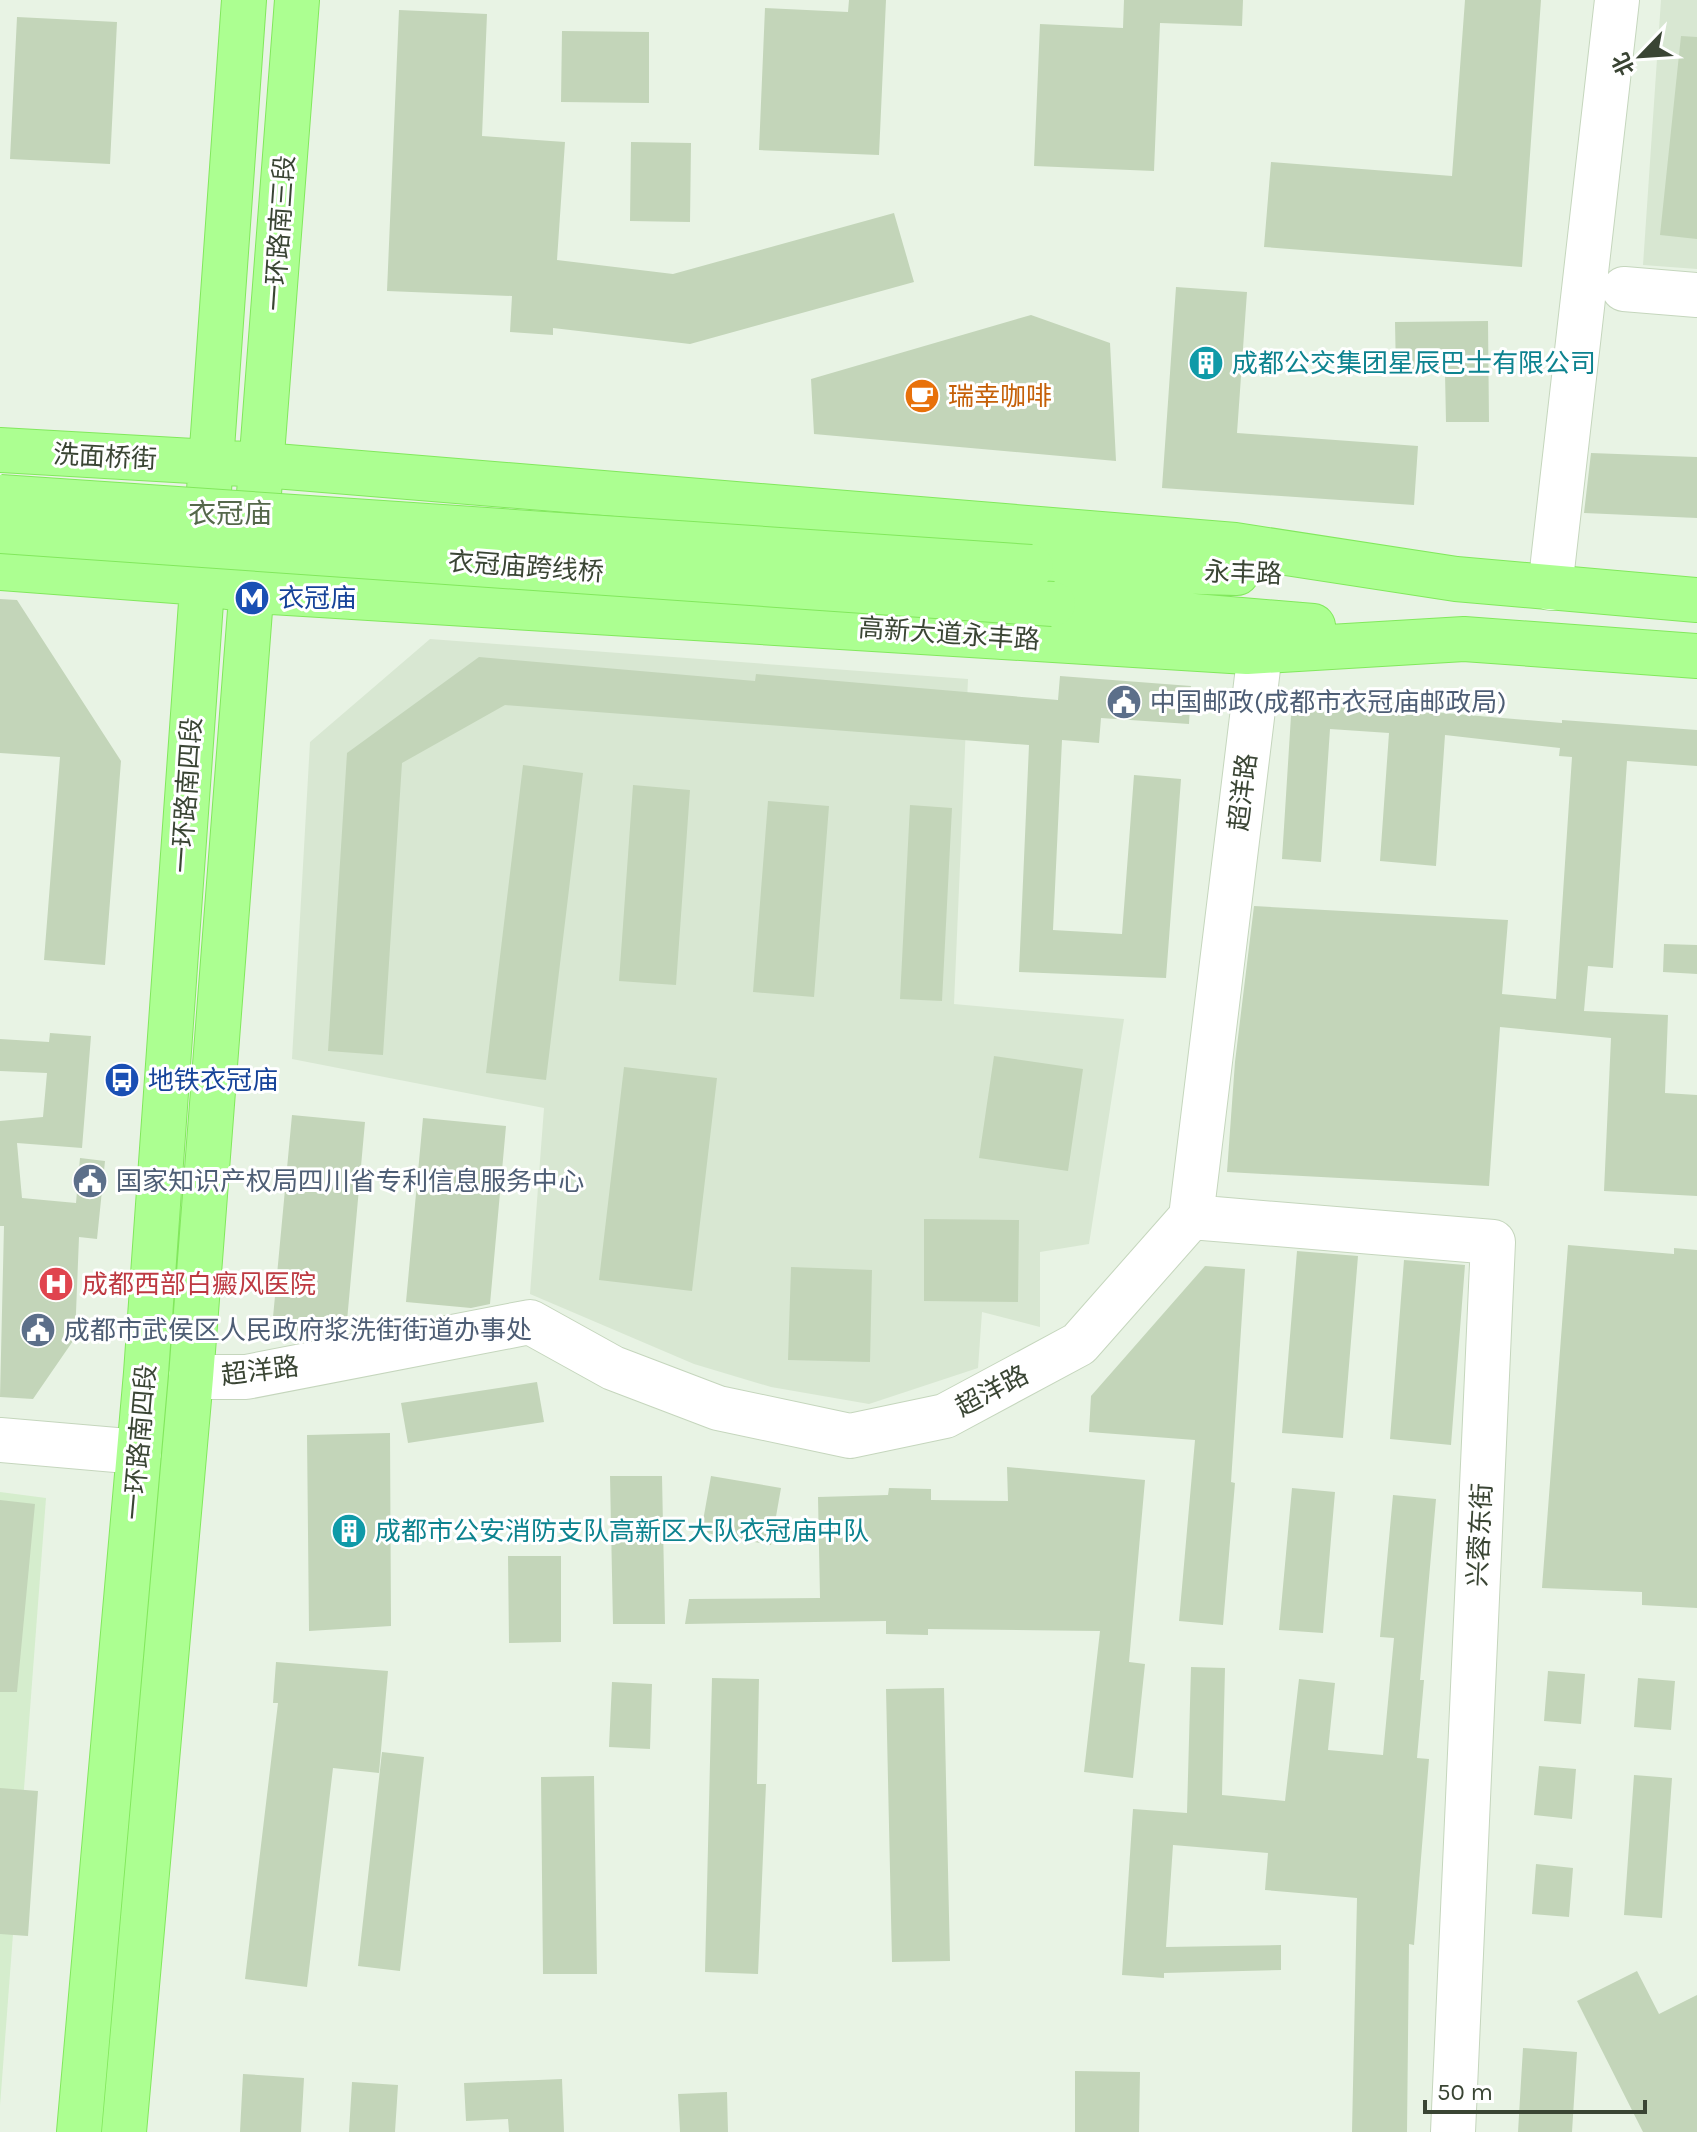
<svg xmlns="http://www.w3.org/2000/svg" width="1697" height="2132" font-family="Karla,'Noto Sans SC',sans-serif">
	<rect width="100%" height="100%" fill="#e8f3e4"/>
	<!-- residential -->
	<path fill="#d8e7d2" d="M1661 0H1697V269L1643 265Z
		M430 639 968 679 954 1004 1124 1019 1089 1244 1040 1252V1327L982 1312 978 1368 869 1404 771 1387 694 1364 530 1294 544 1108 292 1059 310 742Z"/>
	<!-- education -->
	<path fill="#d5edcd" d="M0 1492 46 1498 0 2106Z"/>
	<!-- building -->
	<path fill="#c3d5b9" d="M849 0H886L879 155 759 150 765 8 848 12Z
		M1124 0H1243L1242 26 1160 23 1154 171 1034 166 1040 24 1123 28Z
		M1465 0H1541L1522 267 1264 247 1271 162 1452 176Z
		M399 10 487 14 482 136 565 142 557 260 673 274 894 213 914 282 690 344 553 328V335L510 332 512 296 387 291Z
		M17 17 117 22 110 164 10 159Z
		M562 31 649 32V103L561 102Z
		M1681 36 1697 37V239L1660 235Z
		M631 142 691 143 690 222 630 221Z
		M1176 287 1247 292 1237 433 1418 446 1414 505 1162 488Z
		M1031 315 1110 343 1116 461 814 434 811 379Z
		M1488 321 1489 422H1446L1445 373H1396L1395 322Z
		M1591 453 1697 457V518L1584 513Z
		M0 599 17 600 121 761 105 965 44 960 60 757 0 753Z
		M479 657 755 681 756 674 1058 700 1060 676 1191 686 1189 724 1101 718 1099 743 1062 740 1053 930 1122 934 1134 775 1181 779 1166 978 1019 972 1029 745 505 705 402 763 383 1055 328 1051 347 753Z
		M1292 700 1562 723V720L1697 730V766L1627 761 1613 968 1588 966 1584 1011 1668 1015 1665 1093 1697 1095V1196L1604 1191 1611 1038 1500 1027 1489 1186 1227 1172 1235 1062 1254 906 1508 920 1502 994 1556 999 1572 757 1559 756 1560 748 1445 735 1436 866 1380 861 1389 733 1330 729 1321 862 1282 859Z
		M523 765 583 773 546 1080 486 1073Z
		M633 785 690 790 676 985 619 981Z
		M768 801 829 806 814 997 753 992Z
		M910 805 952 808 942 1001 900 999Z
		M1664 944 1697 945V974L1663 972Z
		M50 1033 91 1036 82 1148 17 1143 22 1198 76 1203 80 1158 105 1161 97 1239 79 1237 75 1338 33 1399 0 1397 4 1226H0V1121L43 1117 47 1073 0 1071V1039L49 1042Z
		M994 1056 1083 1069 1068 1171 979 1158Z
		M624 1067 717 1078 692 1291 599 1280Z
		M292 1115 365 1122 346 1332 334 1334 272 1328Z
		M423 1118 506 1126 490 1304 471 1308 406 1302Z
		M924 1219 1019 1220 1018 1302 924 1301Z
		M1568 1245 1674 1254V1248L1697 1250V1608L1642 1605V1592L1542 1588Z
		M1297 1251 1358 1256 1343 1438 1282 1433Z
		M1404 1260 1465 1265 1451 1445 1390 1439Z
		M1205 1266 1245 1269 1231 1482 1235 1483 1223 1625 1179 1621 1195 1440 1089 1432 1091 1396Z
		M791 1267 872 1270 870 1362 788 1360Z
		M537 1382 544 1422 408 1443 401 1403Z
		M390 1433 391 1626 309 1631 307 1435Z
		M1007 1467 1145 1480 1129 1662 1145 1664 1133 1778 1084 1772 1100 1631 928 1629V1635L886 1634V1621L685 1624 689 1599 820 1598 818 1497 888 1495 889 1488 931 1489V1500L1008 1501Z
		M610 1476H662L665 1624H613Z
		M711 1476 781 1488 771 1545 701 1532Z
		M1292 1488 1335 1492 1323 1633 1279 1630Z
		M1393 1495 1436 1499 1420 1680H1424L1417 1758 1429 1759 1414 1945 1409 1944 1407 2132H1352L1357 1898 1265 1890 1268 1853 1173 1845 1166 1947 1281 1945V1970L1164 1973V1978L1122 1975 1133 1809 1187 1813 1191 1667 1225 1668 1222 1795 1285 1801 1299 1679 1335 1683 1328 1750 1383 1755 1394 1638 1380 1637Z
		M0 1500 35 1504 17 1692H0Z
		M508 1556H561V1642L509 1643Z
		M276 1662 388 1671 379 1773 333 1768 307 1987 245 1979 278 1703H273Z
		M1548 1671 1585 1674 1581 1724 1544 1721Z
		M712 1678 759 1679 757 1784H766L758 1974 705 1972Z
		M1638 1678 1675 1681 1671 1730 1634 1727Z
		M612 1682 652 1684 650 1749 609 1747Z
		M944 1688 950 1961 892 1962 886 1689Z
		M382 1752 424 1757 400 1971 358 1966Z
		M1539 1766 1576 1769 1572 1819 1534 1815Z
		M1634 1775 1672 1778 1662 1918 1624 1915Z
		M594 1776 597 1974H543L541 1777Z
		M0 1788 38 1791 28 1936 0 1934Z
		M1536 1864 1573 1868 1569 1917 1532 1914Z
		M1637 1971 1659 2014 1697 1995V2132H1643L1577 2001Z
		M1523 2048 1577 2052 1572 2132H1518Z
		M1075 2071 1140 2072 1139 2132H1075Z
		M243 2074 304 2078 301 2132H240Z
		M562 2079 564 2132H509L508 2119 466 2121 464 2083Z
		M352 2082 398 2085 395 2132H349Z
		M727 2092 728 2132H680L678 2094Z"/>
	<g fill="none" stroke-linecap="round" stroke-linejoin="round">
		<defs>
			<path id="minor" d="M1624 289 1697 295
				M1550 588 1617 0
				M1191 1217 1493 1242 1453 2132
				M191 1377H246L530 1322 613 1368 718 1408 850 1436 945 1416 1079 1344 1191 1217 1260 652
				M0 1440 139 1452"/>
			<path id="major" d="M0 450 263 465 1235 545 1456 579 1697 600
				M1031 567 1237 573
				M0 568 202 583 254 591 1247 652 1464 639 1697 656
				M1053 604 1313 626
				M79 2132 146 1373 244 0
				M124 2132 191 1377 297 0"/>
		</defs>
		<!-- minor casing -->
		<use href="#minor" stroke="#c5d6bd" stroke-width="46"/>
		<!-- major casing -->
		<use href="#major" stroke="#82e85d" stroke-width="46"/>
		<!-- minor -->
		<use href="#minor" stroke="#fff" stroke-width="44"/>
		<!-- major -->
		<use href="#major" stroke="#acff91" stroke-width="44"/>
		<defs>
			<path id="major-bridge" d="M0 497 1031 567
				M0 531 1053 604"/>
		</defs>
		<!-- major-bridge casing -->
		<use href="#major-bridge" stroke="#82e85d" stroke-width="46" stroke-linecap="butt"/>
		<!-- major-bridge -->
		<use href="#major-bridge" stroke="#acff91" stroke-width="44"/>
	</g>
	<!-- icons -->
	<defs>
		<symbol id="building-disc" viewBox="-11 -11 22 22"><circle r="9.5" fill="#0f9aa8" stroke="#fff"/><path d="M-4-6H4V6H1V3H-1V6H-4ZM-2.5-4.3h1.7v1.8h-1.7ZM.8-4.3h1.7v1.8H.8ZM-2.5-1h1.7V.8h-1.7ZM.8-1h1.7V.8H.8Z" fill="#fff"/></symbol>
		<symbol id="cafe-disc" viewBox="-11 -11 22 22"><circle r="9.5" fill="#e8710a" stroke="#fff"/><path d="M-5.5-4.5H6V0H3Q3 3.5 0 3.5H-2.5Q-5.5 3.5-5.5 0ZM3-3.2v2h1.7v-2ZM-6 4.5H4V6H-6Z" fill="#fff"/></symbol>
		<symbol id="metro-disc" viewBox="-11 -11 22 22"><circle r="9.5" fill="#1a4fb4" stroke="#fff"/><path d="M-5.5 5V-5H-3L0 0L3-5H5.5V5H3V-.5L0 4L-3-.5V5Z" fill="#fff"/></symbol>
		<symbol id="civic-disc" viewBox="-11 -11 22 22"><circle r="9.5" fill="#5c6f8a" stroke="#fff"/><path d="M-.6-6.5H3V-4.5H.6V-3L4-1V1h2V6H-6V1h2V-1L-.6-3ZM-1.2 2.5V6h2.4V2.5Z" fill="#fff"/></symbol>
		<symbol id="bus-disc" viewBox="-11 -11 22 22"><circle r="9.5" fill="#1a4fb4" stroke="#fff"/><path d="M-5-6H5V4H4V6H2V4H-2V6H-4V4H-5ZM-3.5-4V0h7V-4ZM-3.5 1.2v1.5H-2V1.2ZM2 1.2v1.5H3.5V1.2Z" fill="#fff"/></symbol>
		<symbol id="hospital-disc" viewBox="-11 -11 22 22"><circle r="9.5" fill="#e0444e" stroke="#fff"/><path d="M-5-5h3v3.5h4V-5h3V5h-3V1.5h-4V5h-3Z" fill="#fff"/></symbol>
	</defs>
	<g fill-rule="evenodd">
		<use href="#building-disc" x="1186" y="343" width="40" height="40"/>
		<use href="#cafe-disc" x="902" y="376" width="40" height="40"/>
		<use href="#metro-disc" x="232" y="578" width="40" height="40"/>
		<use href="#civic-disc" x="1104" y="682" width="40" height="40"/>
		<use href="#bus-disc" x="102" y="1060" width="40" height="40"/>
		<use href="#civic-disc" x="70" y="1161" width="40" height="40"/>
		<use href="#hospital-disc" x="36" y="1264" width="40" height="40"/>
		<use href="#civic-disc" x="18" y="1310" width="40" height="40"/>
		<use href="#building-disc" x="329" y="1511" width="40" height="40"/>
	</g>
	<g text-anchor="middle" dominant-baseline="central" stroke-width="6" stroke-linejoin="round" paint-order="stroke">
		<!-- street labels -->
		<g font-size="26" fill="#3a4534" stroke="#fff">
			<text transform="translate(280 233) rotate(-86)">一环路南三段</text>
			<text transform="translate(105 457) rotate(3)">洗面桥街</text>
			<text transform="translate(526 567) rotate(4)">衣冠庙跨线桥</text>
			<text transform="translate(1243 573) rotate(2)">永丰路</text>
			<text transform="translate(949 634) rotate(4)">高新大道永丰路</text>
			<text transform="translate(1243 792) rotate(-83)">超洋路</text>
			<text transform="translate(187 795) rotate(-86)">一环路南四段</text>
			<text transform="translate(260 1371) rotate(-7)">超洋路</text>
			<text transform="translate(992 1391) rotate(-28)">超洋路</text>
			<text transform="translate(140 1442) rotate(-85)">一环路南四段</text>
			<text transform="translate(1480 1535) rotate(-87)">兴蓉东街</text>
		</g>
		<!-- culture labels -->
		<g font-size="26" fill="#0d838f" stroke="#fff" text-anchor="start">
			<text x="1232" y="363">成都公交集团星辰巴士有限公司</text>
			<text x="375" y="1531">成都市公安消防支队高新区大队衣冠庙中队</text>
		</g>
		<!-- food labels -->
		<g font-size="26" fill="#c56008" stroke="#fff" text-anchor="start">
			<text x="948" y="396">瑞幸咖啡</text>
		</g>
		<!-- transit labels -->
		<g font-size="26" fill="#164399" stroke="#fff" text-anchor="start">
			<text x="278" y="598">衣冠庙</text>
			<text x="148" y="1080">地铁衣冠庙</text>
		</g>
		<!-- service labels -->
		<g font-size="26" fill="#4e5e75" stroke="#fff" text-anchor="start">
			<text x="1150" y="702">中国邮政(成都市衣冠庙邮政局)</text>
			<text x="116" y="1181">国家知识产权局四川省专利信息服务中心</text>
			<text x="64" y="1330">成都市武侯区人民政府浆洗街街道办事处</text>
		</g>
		<!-- health labels -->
		<g font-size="26" fill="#be3a42" stroke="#fff" text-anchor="start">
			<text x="82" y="1284">成都西部白癜风医院</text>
		</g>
		<!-- neighbourhood labels -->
		<g font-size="28" fill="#55684b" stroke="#fff">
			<text x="230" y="513">衣冠庙</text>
		</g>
	</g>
	<!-- north arrow -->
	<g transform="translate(1641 56) rotate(245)" stroke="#ffffff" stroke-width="6" paint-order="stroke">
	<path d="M0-6L14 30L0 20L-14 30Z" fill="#3a4534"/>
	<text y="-12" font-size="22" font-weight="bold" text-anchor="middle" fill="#3a4534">北</text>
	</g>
	<!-- scale -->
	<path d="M1425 2100v12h220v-12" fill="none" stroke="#3a4534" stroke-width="4"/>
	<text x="1437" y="2100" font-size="24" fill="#3a4534" stroke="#ffffff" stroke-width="6" paint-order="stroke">50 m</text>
</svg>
